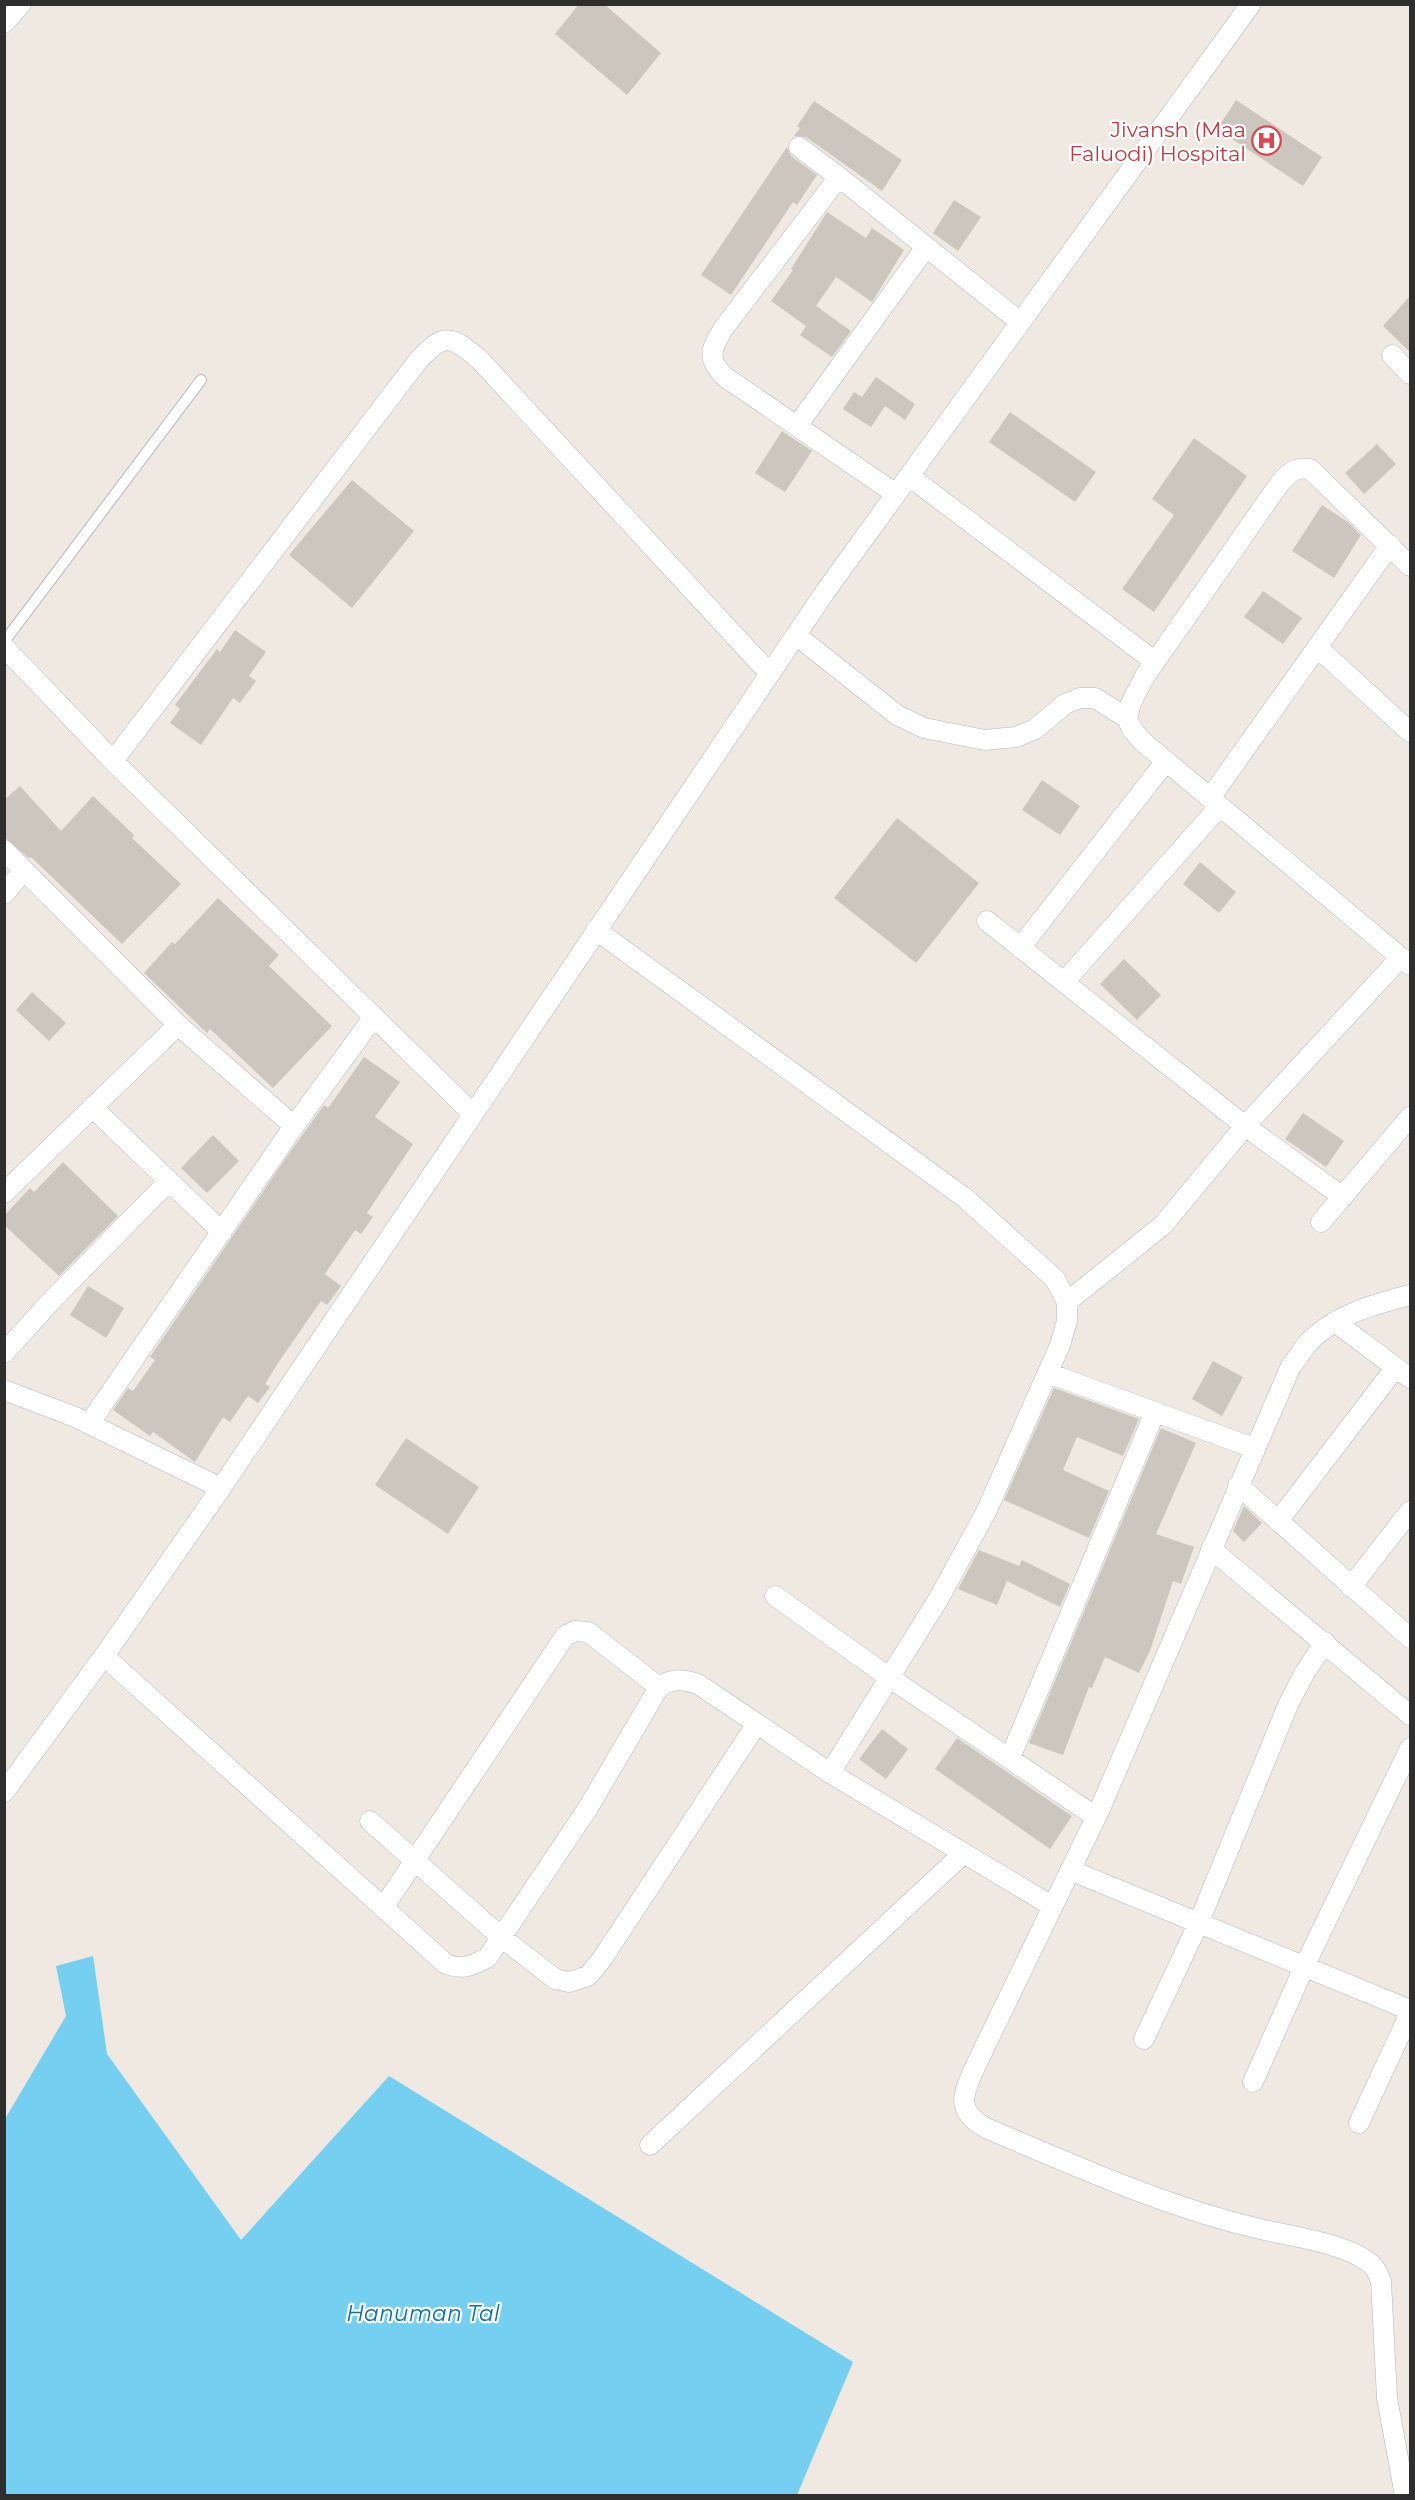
<svg xmlns="http://www.w3.org/2000/svg" width="1415" height="2500" font-family="Montserrat,sans-serif">
	<rect width="100%" height="100%" fill="#efe9e1"/>
	<!-- water -->
	<path fill="#75cff0" d="M93 1956 107 2054 241 2240 389 2076 853 2362 797 2495H5V2119L66 2016 56 1966Z"/>
	<!-- building -->
	<path fill="#cbc7bf" d="M579 4H604L661 53 627 95 555 34Z
		M1236 100 1322 157 1303 186 1217 129Z
		M814 101 902 160 882 191 806 137 794 136 800 128 797 126Z
		M787 147 791 156 817 175 797 205 793 202 731 295 701 275Z
		M954 200 981 217 958 251 933 233Z
		M827 212 866 238 872 228 904 250 872 302 836 277 816 306 851 331 832 357 800 335 806 326 771 301 793 270 791 269Z
		M1410 296V352L1383 326Z
		M876 377 915 404 905 420 885 406 871 427 843 409 854 392 862 397Z
		M1010 412 1096 472 1075 502 989 442Z
		M782 431 812 451 785 492 755 473Z
		M1194 438 1247 476 1154 612 1122 589 1174 515 1152 499Z
		M1377 444 1396 464 1364 494 1345 473Z
		M352 480 414 531 352 608 289 555Z
		M1322 505 1348 522 1361 535 1334 578 1292 551Z
		M1263 591 1302 618 1283 644 1244 617Z
		M235 630 266 652 249 676 256 681 240 703 233 698 201 745 170 723 180 709 175 705 217 649 220 652Z
		M1042 780 1080 806 1060 835 1022 810Z
		M20 786 61 831 93 796 134 835 132 838 181 884 122 944 31 857 29 858 4 837V800Z
		M897 818 979 883 916 963 834 898Z
		M1200 862 1236 892 1219 913 1183 884Z
		M218 898 279 955 269 966 332 1026 273 1088 210 1029 207 1033 144 973 172 942 175 944Z
		M1124 959 1161 995 1137 1020 1100 984Z
		M32 992 66 1023 49 1041 16 1010Z
		M364 1057 400 1082 375 1117 413 1144 367 1213 373 1217 361 1234 355 1230 325 1274 341 1286 327 1305 321 1301 278 1363 265 1384 270 1387 258 1403 248 1396 230 1422 223 1417 195 1462 153 1432 150 1436 113 1410 128 1388 133 1391 155 1360 150 1357 288 1155 324 1105 328 1108Z
		M1303 1113 1344 1141 1326 1167 1285 1139Z
		M213 1135 239 1161 207 1193 181 1168Z
		M63 1162 118 1216 59 1276 4 1225V1216L30 1188 34 1192Z
		M88 1286 124 1308 106 1338 70 1315Z
		M1213 1361 1243 1377 1222 1416 1192 1399Z
		M1054 1388 1139 1419 1123 1456 1077 1437 1063 1470 1109 1491 1089 1538 1004 1500Z
		M1161 1428 1196 1443 1156 1534 1194 1547 1181 1584 1173 1581 1150 1651 1139 1673 1105 1657 1092 1688 1089 1687 1063 1755 1029 1743Z
		M406 1438 479 1487 448 1534 375 1485Z
		M1244 1506 1262 1523 1244 1542 1233 1531Z
		M979 1550 1019 1566 1022 1560 1070 1584 1060 1607 1007 1581 997 1605 958 1589Z
		M882 1729 908 1749 886 1779 859 1759Z
		M957 1738 1072 1816 1050 1849 935 1769Z"/>
	<g fill="none" stroke-linecap="round" stroke-linejoin="round">
		<defs>
			<path id="service" d="M4 642 201 380"/>
			<path id="minor" d="M4 23 21 4
				M799 147 839 177 1020 322
				M839 177 723 329C711 350 706 358 725 377L896 494
				M1392 355 1410 374
				M797 426 926 247
				M909 476 1154 661
				M1410 566 1310 469C1295 467 1290 472 1280 483L1145 676 1131 703 1127 718 1132 729 1143 742 1410 965
				M796 635 897 715 924 728 985 740 1016 737 1035 729 1065 704 1080 698H1095L1127 718
				M4 647 113 761 472 1113
				M1317 647 1410 732
				M113 761 417 362C444 332 450 335 479 359L770 674
				M1210 798 1390 545
				M4 850 178 1025 294 1126
				M4 894 24 870
				M987 921 1245 1126 1343 1197
				M596 930 965 1198 1055 1279 1067 1302V1321L1060 1345 986 1512 939 1598 830 1773
				M1020 948 1166 761
				M1064 982 1220 806
				M92 1107 222 1232
				M4 1193 178 1025
				M1321 1222 1410 1117
				M1067 1302 1163 1225 1245 1126 1401 957
				M1335 1322 1410 1378
				M4 1353 53 1299 169 1181
				M1048 1373 1254 1448
				M4 1390 75 1417 221 1488
				M89 1424 294 1126 373 1018
				M1238 1485 1410 1638
				M1278 1521 1396 1367
				M1211 1549 1410 1715
				M1351 1587 1410 1511
				M775 1596 890 1678 1096 1817
				M104 1656 446 1964C462 1970 473 1966 488 1957L588 1808 659 1687C672 1678 683 1679 698 1684L830 1773 1052 1906
				M1010 1758 1155 1412
				M4 1792 104 1656 221 1488 825 592 1251 4
				M370 1821 501 1937 555 1979 569 1982 588 1976 602 1959 756 1725
				M1070 1870 1410 2010
				M383 1908 565 1636 575 1631 588 1632 659 1687
				M1144 2039 1199 1922 1288 1705 1304 1674 1325 1642
				M1253 2082 1305 1965 1410 1748
				M1359 2123 1410 2013
				M650 2145 964 1853
				M1405 2496 1387 2398 1381 2281C1379 2276 1376 2269 1372 2265 1349 2244 1291 2236 1260 2229 1165 2207 1076 2166 986 2128 954 2110 963 2094 976 2065L1099 1811 1291 1366C1297 1359 1302 1350 1308 1343 1334 1315 1375 1304 1410 1295"/>
		</defs>
		<!-- service casing -->
		<use href="#service" stroke="#b4b7c1" stroke-width="12"/>
		<!-- minor casing -->
		<use href="#minor" stroke="#b4b7c1" stroke-width="21"/>
		<!-- service -->
		<use href="#service" stroke="#fff" stroke-width="10"/>
		<!-- minor -->
		<use href="#minor" stroke="#fff" stroke-width="20"/>
	</g>
	<!-- icons -->
	<defs>
		<symbol id="hospital-ring" viewBox="-11 -11 22 22"><circle r="9.5" fill="#fff" stroke="#e0444e" stroke-width="1.5"/><path d="M-5-5h3v3.5h4V-5h3V5h-3V1.5h-4V5h-3Z" fill="#e0444e"/></symbol>
	</defs>
	<g fill-rule="evenodd">
		<use href="#hospital-ring" x="1250" y="124" width="33" height="33"/>
	</g>
	<g text-anchor="middle" dominant-baseline="central" stroke-width="4.5" stroke-linejoin="round" paint-order="stroke">
		<!-- health labels -->
		<g font-size="21" fill="#be3a42" stroke="#fff" text-anchor="end">
			<text x="1246" y="129">Jivansh (Maa<tspan x="1246" dy="24">Faluodi) Hospital</tspan></text>
		</g>
		<!-- water labels -->
		<g font-size="22" font-style="italic" fill="#0d6fa3" stroke="#fff">
			<text x="423" y="2313">Hanuman Tal</text>
		</g>
	</g>
	<!-- border -->
	<rect width="1415" height="2500" fill="none" stroke="#2e2e2e" stroke-width="12"/>
</svg>
